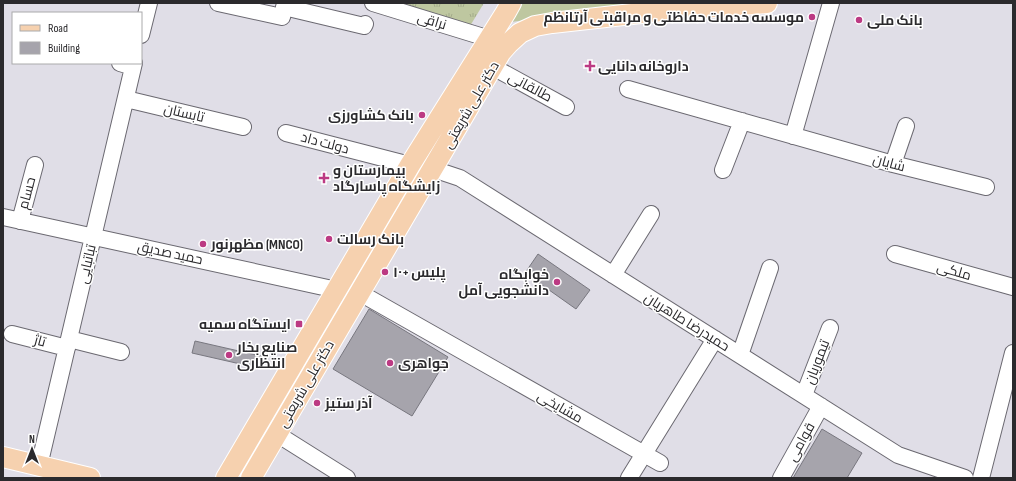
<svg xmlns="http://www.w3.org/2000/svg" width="1016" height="481" font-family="'Sofia Sans Condensed',Cairo,sans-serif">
	<defs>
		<pattern id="park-tufts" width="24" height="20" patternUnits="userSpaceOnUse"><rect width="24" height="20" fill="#bec7a0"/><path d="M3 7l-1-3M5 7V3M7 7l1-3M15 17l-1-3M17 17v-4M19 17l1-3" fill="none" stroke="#a3ab8a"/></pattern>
	</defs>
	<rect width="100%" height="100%" fill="#e0dee7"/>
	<!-- grass -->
	<path fill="#bec7a0" d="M523 3H646L649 4 511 22Z"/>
	<!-- park -->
	<path fill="url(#park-tufts)" d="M392 3H484L470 26Z"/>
	<!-- building -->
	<path fill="#a6a4ac" stroke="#78777f" d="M538 254 590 290 576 309 525 273Z
		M369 309 448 357 412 416 333 369Z
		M195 341 265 357 258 368 192 353Z
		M822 429 862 453 847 478H793Z"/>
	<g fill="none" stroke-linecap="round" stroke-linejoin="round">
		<defs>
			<path id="minor" d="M218 3 282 17 285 3
				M373 3 490 39
				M284 7 364 26 365 24
				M141 35 149 3
				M120 63 133 67
				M493 67 566 107
				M628 89 893 164 986 187
				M126 99 243 127
				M286 133 410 165 433 169 460 178 898 455 965 478
				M793 136 831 3
				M893 164 906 126
				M723 170 742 121
				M3 217 337 290
				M20 221 35 165
				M895 254 1013 287
				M613 275 651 214
				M360 293 660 463
				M12 334 67 348
				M69 339 121 352
				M740 355 770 268
				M804 395 830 328
				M277 434 347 478
				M39 466 134 63
				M629 478 715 339
				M781 478 821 406
				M981 478 1013 353"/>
			<path id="major" d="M3 457 90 478
				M226 478 410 165 506 12 511 3
				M251 478 501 52 509 43 520 33 535 26 552 23 650 12 767 3"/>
		</defs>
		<!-- minor casing -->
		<use href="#minor" stroke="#6b6971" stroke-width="18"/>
		<!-- major casing -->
		<use href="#major" stroke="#fff" stroke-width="22"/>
		<!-- minor -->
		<use href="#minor" stroke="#fff" stroke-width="16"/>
		<!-- major -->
		<use href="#major" stroke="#f6d1af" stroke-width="20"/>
	</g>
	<!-- markers -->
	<g fill="#bc3a83" stroke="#fff" stroke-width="1.5">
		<circle cx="812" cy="17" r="4"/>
		<circle cx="859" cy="20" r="4"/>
		<path d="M588 60h4v4h4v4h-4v4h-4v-4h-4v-4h4z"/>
		<circle cx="422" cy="115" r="4"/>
		<path d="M322 172h4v4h4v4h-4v4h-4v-4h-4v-4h4z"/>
		<circle cx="329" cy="239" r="4"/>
		<circle cx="203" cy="244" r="4"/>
		<circle cx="385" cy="272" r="4"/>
		<circle cx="557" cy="282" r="4"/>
		<rect x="295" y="320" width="8" height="8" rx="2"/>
		<circle cx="229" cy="355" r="4"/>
		<circle cx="390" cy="363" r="4"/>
		<circle cx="317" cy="403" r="4"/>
	</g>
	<g text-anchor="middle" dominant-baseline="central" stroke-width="3" stroke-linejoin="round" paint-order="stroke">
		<!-- poi labels -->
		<g font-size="14" font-weight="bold" fill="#2b2a2d" stroke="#fff" text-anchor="start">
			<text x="804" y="17" text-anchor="end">موسسه خدمات حفاظتی و مراقبتی آرتانظم</text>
			<text x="867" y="20">بانک ملی</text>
			<text x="598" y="66">داروخانه دانایی</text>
			<text x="414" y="115" text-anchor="end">بانک کشاورزی</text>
			<text x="333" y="170">بیمارستان و<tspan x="333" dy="16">زایشگاه پاسارگاد</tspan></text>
			<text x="337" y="239">بانک رسالت</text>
			<text x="211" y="244">مظهرنور (MNCO)</text>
			<text x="393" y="272">پلیس +۱۰</text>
			<text x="549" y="274" text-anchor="end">خوابگاه<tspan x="549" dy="16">دانشجویی آمل</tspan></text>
			<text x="291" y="324" text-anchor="end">ایستگاه سمیه</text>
			<text x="237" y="347">صنایع بخار<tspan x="237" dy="16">انتظاری</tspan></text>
			<text x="398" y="363">جواهری</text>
			<text x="325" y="403">آذر ستیز</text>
		</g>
		<!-- street labels -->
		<g font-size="14" fill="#2b2a2d" stroke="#fff">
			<text transform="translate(432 21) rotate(17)">نراقی</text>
			<text transform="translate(530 87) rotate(28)">طالقانی</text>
			<text transform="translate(471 105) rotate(-60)">دکتر علی شریعتی</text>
			<text transform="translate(184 113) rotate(13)">تابستان</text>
			<text transform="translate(325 143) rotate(15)">دولت داد</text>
			<text transform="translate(889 163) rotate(15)">شایان</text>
			<text transform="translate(27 193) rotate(-75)">حسام</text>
			<text transform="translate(170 253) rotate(12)">حمید صدیق</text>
			<text transform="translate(87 264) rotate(-77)">تباتبایی</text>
			<text transform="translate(954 271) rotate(16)">ملکی</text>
			<text transform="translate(687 322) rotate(32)">حمیدرضا طاهریان</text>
			<text transform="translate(40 341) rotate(15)">تاژ</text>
			<text transform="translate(817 362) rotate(-69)">تیموریان</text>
			<text transform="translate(306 384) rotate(-60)">دکتر علی شریعتی</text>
			<text transform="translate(560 407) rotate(30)">مشایخی</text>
			<text transform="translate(801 442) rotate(-61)">قوامی</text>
		</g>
	</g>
	<!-- border -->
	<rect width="1016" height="481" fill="none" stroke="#2b2a2d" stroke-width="8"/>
	<!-- legend -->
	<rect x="12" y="12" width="130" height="52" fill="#ffffff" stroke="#aaaaab"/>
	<rect x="20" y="25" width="20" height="6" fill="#f6d1af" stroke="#aaaaab"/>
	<text x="48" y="32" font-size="12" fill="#2b2a2d">Road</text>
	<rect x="20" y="42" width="20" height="12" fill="#a6a4ac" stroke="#aaaaab"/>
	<text x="48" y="52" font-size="12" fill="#2b2a2d">Building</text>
	<!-- north arrow -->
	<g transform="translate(32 449)" stroke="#ffffff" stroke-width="3" paint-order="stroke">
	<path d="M0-3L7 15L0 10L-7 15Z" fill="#2b2a2d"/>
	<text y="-6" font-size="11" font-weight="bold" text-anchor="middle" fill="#2b2a2d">N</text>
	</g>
</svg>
